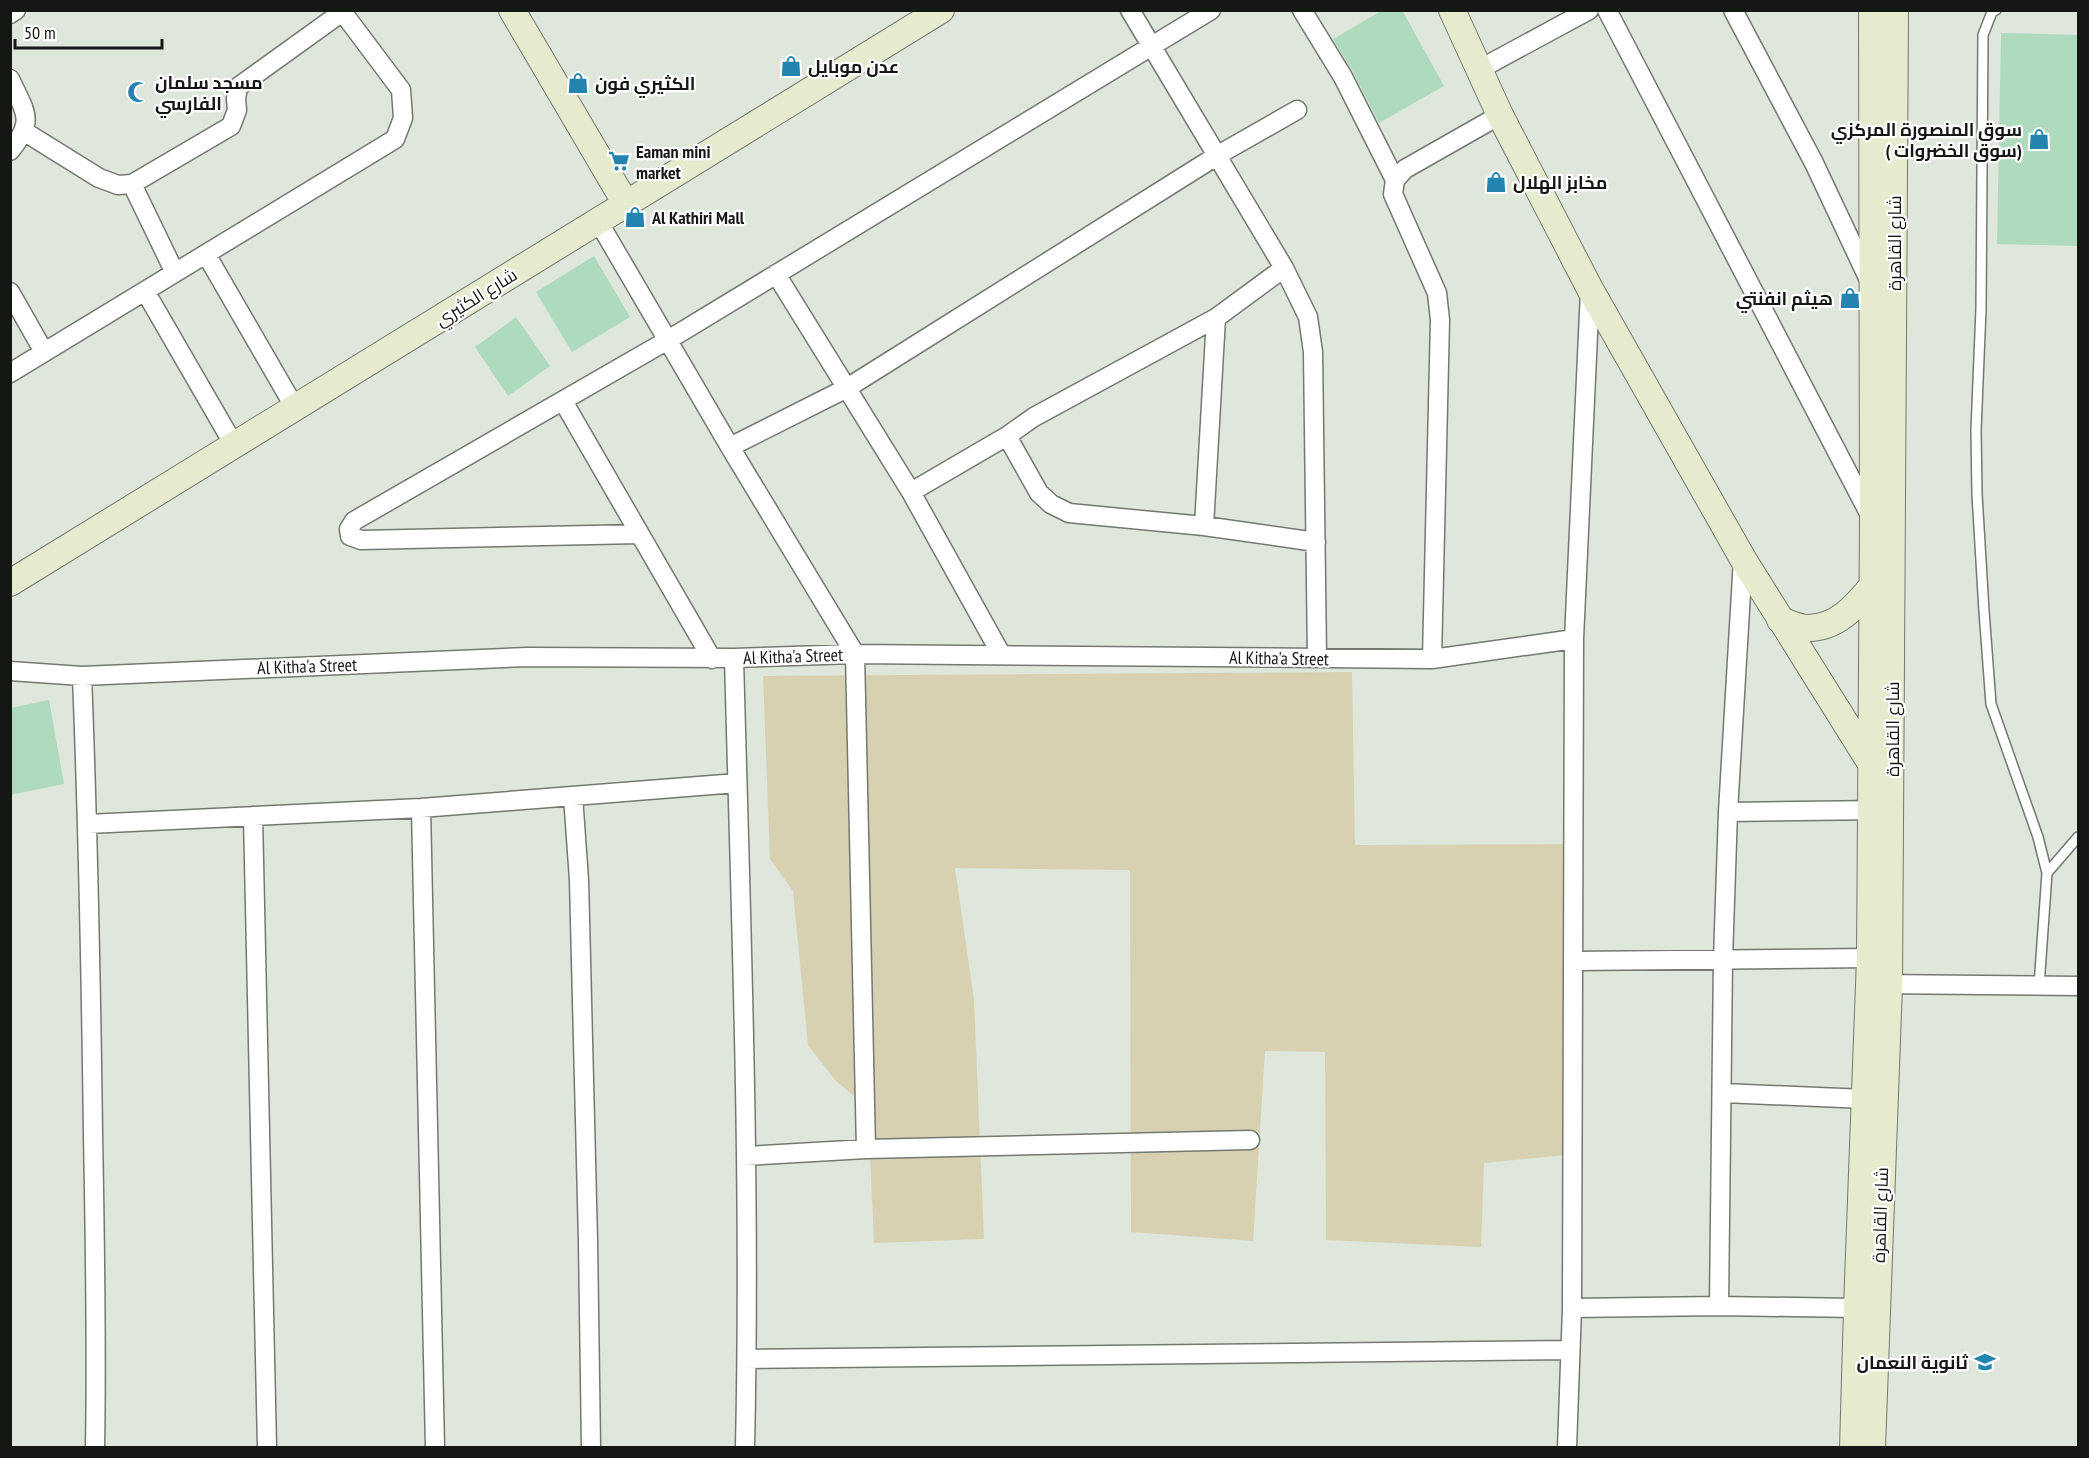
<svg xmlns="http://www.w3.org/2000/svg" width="2089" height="1458" font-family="'PT Sans Narrow',Cairo,sans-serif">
	<rect width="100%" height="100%" fill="#dfe6dc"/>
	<!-- green -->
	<path fill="#d7d1b2" d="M1352 672 1355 845 1574 844 1576 1154 1484 1163 1481 1247 1326 1240 1325 1052 1265 1051 1253 1241 1131 1232 1130 870 955 868 974 1000 984 1239 874 1243 868 1108 835 1080 808 1045 793 891 770 859 763 676Z"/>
	<!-- building -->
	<path fill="#aedbbd" d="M1383 10H1402L1444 86 1379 123 1353 72 1333 39Z
		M2001 33 2079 35V246L1997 244Z
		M594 256 630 317 572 352 536 292Z
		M516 317 550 366 508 396 475 347Z
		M49 700 64 784 10 795V708Z"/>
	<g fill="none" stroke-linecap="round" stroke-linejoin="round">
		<defs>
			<path id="lane" d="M1996 10 1992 12 1983 35 1981 309 1976 430 1977 494 1984 611 1991 704 2038 837 2047 873 2039 986
				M2047 873 2078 837"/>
			<path id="street" d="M1130 10 1284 268 1308 317 1313 352 1317 658
				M1302 10 1343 77 1395 180
				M1607 10 1871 517
				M1733 10 1814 163 1870 282
				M10 14 16 10
				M1480 69 1589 10
				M10 79C25 112 36 120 10 151
				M25 132 99 178 118 185 132 184 231 126 237 110 236 99 238 87 345 10
				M132 184 175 273
				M598 221 730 447 855 654 866 1149
				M206 254 295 408
				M776 274 911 492 1001 654
				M145 291 234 445
				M10 292 44 352
				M10 373 395 139 403 118 401 90 341 10
				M563 401 712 659
				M1007 436 1039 493 1051 504 1069 513 1204 526 1316 542
				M730 447 847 388 1218 155 1297 110
				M911 492 1007 436 1034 417 1216 318 1284 268
				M1204 526 1216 318
				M639 534 361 540 350 536 349 529 354 521 668 340 1211 10
				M734 658C741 921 751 1185 745 1448
				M1432 659 1440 320 1437 293 1393 194 1395 180 1405 169 1500 115
				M10 671 82 676 527 657 734 658 855 654 1432 659 1574 639
				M82 676C88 828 91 981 93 1134 95 1239 97 1343 95 1448
				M573 796 579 880 588 1241 591 1448
				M421 808 435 1448
				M1728 812 1882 810
				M253 816 267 1448
				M88 824 421 808 737 783
				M1574 961 1870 958
				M1877 984 2078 986
				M1723 1093 1865 1099
				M746 1156 866 1149 1250 1140
				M1719 1306 1723 959 1728 812 1743 559
				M1572 1308 1719 1306 1857 1308
				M747 1359 1569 1350
				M1567 1448 1572 1308 1574 639 1590 291"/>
			<path id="secondary" d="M512 10 626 204
				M1452 10 1500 115 1590 289 1743 559 1873 767
				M10 583 941 10
				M1780 620C1789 623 1799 628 1808 628 1837 628 1856 606 1873 585
				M1853 1448 1857 1308 1870 958 1873 521 1872 10
				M1872 1448 1889 985 1895 10"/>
		</defs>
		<!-- lane casing -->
		<use href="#lane" stroke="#737970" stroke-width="12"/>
		<!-- street casing -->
		<use href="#street" stroke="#737970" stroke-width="21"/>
		<!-- secondary casing -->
		<use href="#secondary" stroke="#737970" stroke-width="28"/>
		<!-- lane -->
		<use href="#lane" stroke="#fff" stroke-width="9"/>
		<!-- street -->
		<use href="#street" stroke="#fff" stroke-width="18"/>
		<!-- secondary -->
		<use href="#secondary" stroke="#e6ebce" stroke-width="26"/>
	</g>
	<!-- icons -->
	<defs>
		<symbol id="shop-bare" viewBox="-9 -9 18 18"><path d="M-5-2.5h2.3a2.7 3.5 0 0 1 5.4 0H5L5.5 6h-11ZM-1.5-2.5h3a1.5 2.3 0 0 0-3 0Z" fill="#2385af" stroke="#fff" stroke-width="2.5" paint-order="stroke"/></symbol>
		<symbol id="mosque-bare" viewBox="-9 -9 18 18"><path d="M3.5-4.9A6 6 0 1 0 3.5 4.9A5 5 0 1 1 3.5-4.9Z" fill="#2385af" stroke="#fff" stroke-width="2.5" paint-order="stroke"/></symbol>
		<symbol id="supermarket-bare" viewBox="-9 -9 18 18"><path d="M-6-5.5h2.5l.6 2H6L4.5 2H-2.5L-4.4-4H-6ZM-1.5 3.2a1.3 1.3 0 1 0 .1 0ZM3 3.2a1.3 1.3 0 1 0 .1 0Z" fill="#2385af" stroke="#fff" stroke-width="2.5" paint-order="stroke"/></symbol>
		<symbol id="school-bare" viewBox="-9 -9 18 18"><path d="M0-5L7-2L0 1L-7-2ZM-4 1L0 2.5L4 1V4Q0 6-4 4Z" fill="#2385af" stroke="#fff" stroke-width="2.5" paint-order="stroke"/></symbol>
	</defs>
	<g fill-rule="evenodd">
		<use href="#shop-bare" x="776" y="51" width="30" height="30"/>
		<use href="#shop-bare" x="563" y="68" width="30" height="30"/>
		<use href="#mosque-bare" x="123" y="77" width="30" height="30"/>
		<use href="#shop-bare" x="2024" y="124" width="30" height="30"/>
		<use href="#supermarket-bare" x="604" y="146" width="30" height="30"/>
		<use href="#shop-bare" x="1481" y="167" width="30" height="30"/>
		<use href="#shop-bare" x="620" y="202" width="30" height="30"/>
		<use href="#shop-bare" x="1835" y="283" width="30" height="30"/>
		<use href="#school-bare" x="1970" y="1347" width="30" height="30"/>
	</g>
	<g text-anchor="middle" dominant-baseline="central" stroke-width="4.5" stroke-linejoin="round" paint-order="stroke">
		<!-- poi labels -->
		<g font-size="18" font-weight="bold" fill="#151714" stroke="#fff" text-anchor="start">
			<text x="808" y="66">عدن موبايل</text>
			<text x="155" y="82">مسجد سلمان<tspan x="155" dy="21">الفارسي</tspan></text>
			<text x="595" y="83">الكثيري فون</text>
			<text x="2022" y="129" text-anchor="end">سوق المنصورة المركزي<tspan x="2022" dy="21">( سوق الخضروات)</tspan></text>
			<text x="636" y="151">Eaman mini<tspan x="636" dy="21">market</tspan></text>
			<text x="1513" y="182">مخابز الهلال</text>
			<text x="652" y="217">Al Kathiri Mall</text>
			<text x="1833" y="298" text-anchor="end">هيثم انفنتي</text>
			<text x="1968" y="1362" text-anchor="end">ثانوية النعمان</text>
		</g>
		<!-- street labels -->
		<g font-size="18" fill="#151714" stroke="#fff">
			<text transform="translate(1894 243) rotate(-90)">شارع القاهرة</text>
			<text transform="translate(476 297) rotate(-32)">شارع الكثيري</text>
			<text transform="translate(793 656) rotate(-2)">Al Kitha'a Street</text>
			<text transform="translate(1279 658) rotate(1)">Al Kitha'a Street</text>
			<text transform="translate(307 666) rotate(-2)">Al Kitha'a Street</text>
			<text transform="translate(1892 729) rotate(-90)">شارع القاهرة</text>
			<text transform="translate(1880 1215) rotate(-88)">شارع القاهرة</text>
		</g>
	</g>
	<!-- border -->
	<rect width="2089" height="1458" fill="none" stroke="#151714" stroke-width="24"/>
	<!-- scale -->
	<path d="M15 39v9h147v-9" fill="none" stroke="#151714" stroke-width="3"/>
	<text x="24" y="39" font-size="18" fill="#151714" stroke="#ffffff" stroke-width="4.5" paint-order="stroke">50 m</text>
</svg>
